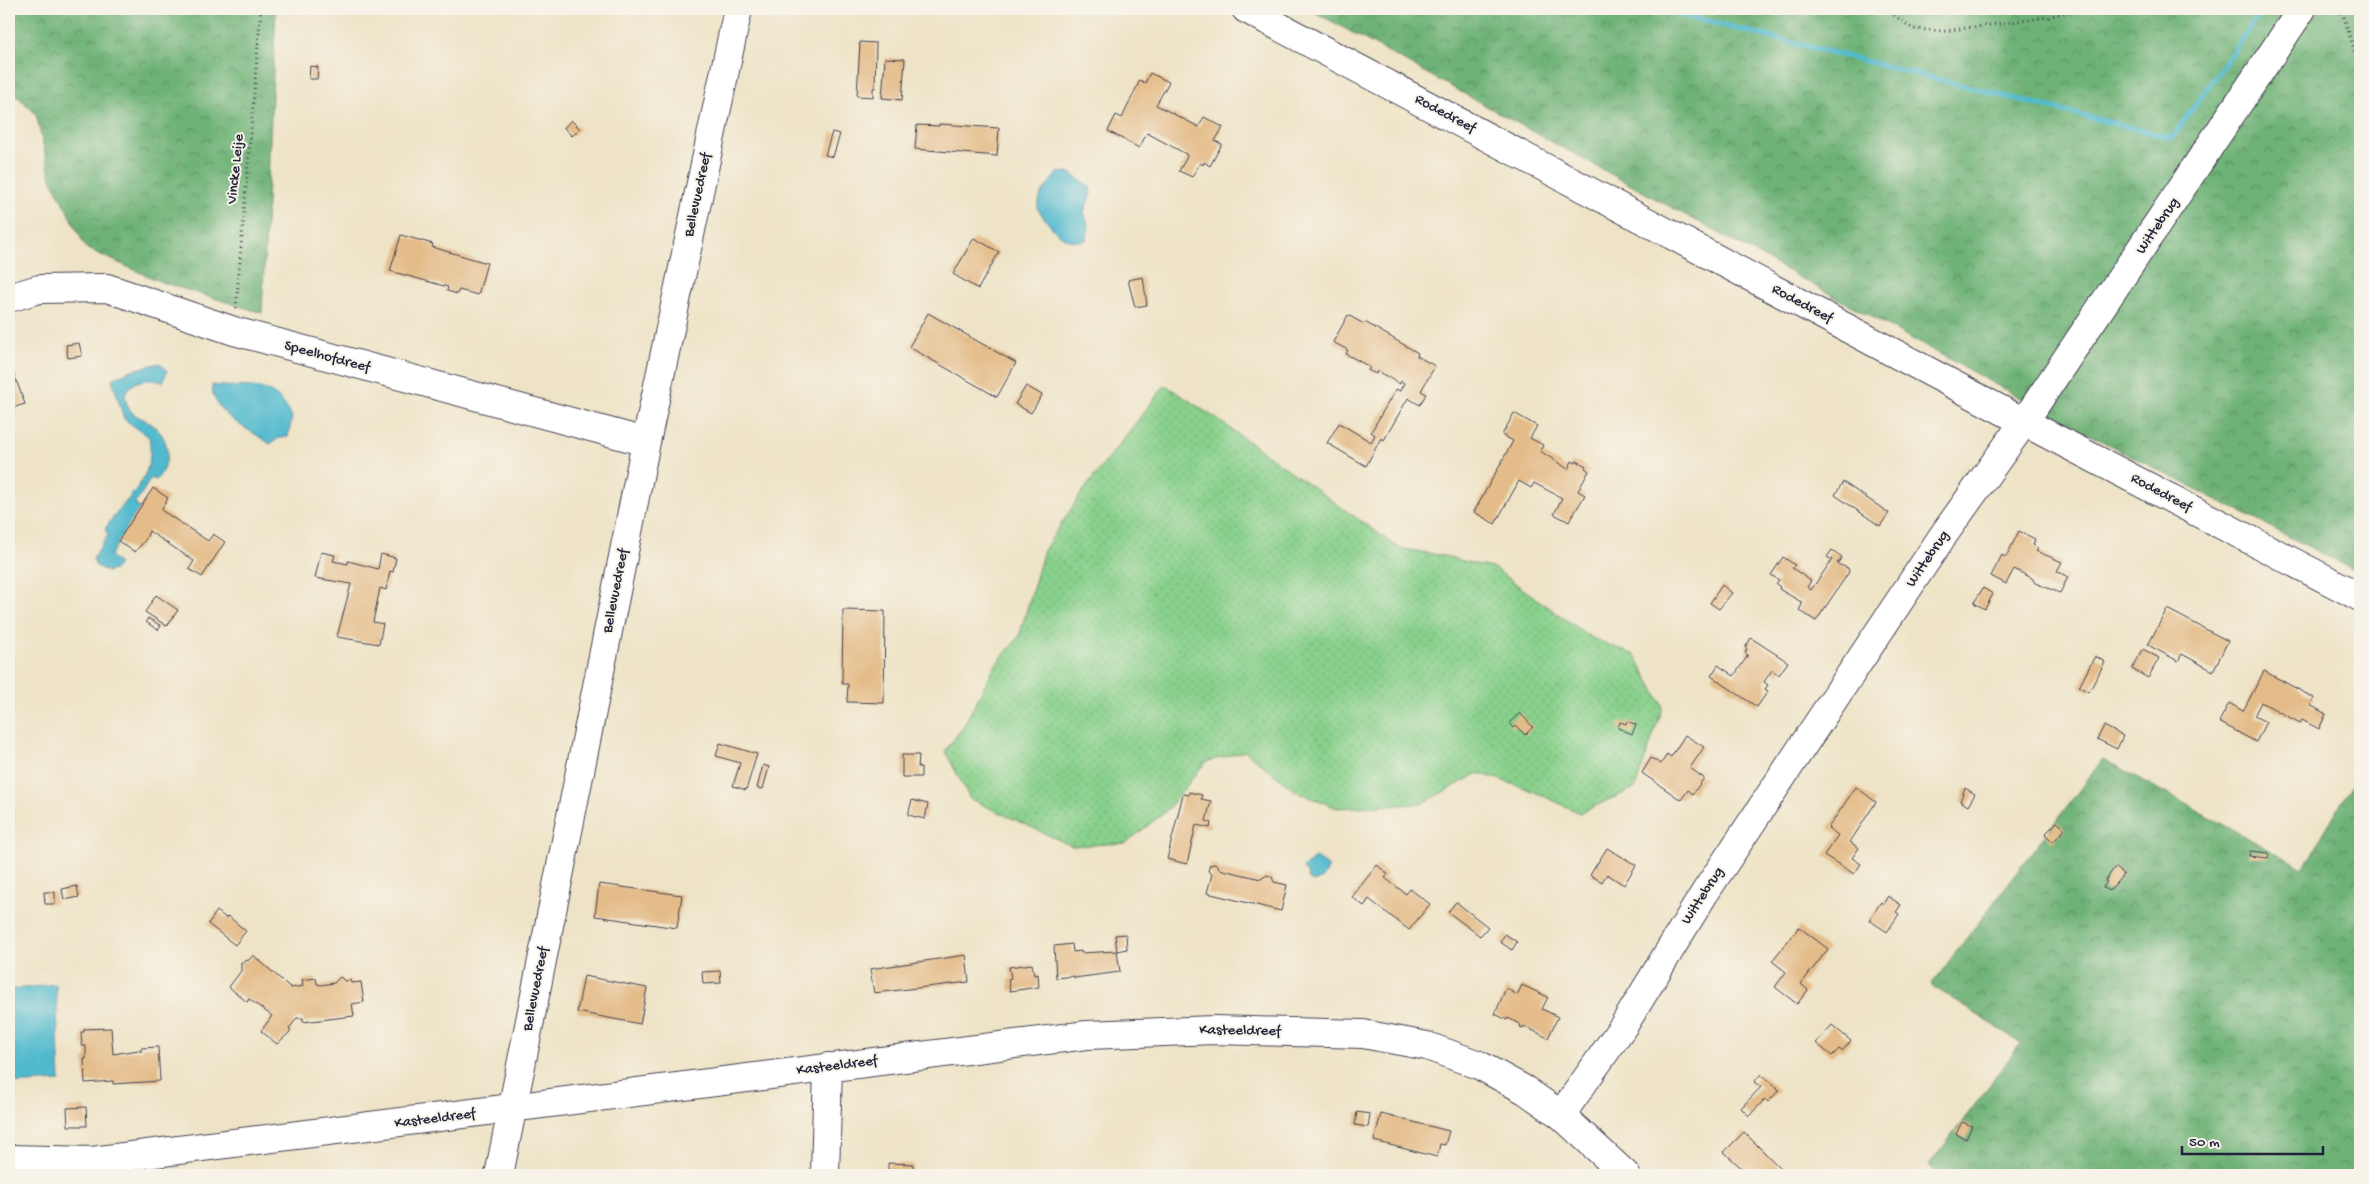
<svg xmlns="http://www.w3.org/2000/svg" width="2369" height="1184" font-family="'Gochi Hand',sans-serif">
	<defs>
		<pattern id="grass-dots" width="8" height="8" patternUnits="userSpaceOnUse" patternTransform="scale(1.25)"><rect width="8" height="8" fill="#88d08b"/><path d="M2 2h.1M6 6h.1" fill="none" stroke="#75b279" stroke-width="1.8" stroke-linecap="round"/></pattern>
		<pattern id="forest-crowns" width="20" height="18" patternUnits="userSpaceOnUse" patternTransform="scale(1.25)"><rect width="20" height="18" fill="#6eb277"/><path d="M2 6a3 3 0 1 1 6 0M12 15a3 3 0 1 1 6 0" fill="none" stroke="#5a9063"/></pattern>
	</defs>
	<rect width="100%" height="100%" fill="#f7f3e8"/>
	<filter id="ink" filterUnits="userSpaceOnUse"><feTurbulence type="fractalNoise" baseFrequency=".02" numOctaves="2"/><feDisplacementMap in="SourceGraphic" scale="10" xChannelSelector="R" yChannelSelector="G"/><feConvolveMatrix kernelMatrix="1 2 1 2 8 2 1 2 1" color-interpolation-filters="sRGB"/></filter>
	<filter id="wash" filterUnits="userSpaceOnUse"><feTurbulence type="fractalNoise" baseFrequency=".0096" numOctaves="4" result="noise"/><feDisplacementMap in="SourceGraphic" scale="20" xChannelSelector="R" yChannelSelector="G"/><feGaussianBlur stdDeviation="1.12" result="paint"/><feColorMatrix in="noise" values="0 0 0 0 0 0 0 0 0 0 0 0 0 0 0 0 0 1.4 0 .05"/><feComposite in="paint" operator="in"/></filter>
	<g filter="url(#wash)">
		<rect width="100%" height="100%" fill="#eee3c6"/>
		<!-- grass -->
		<path fill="url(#grass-dots)" stroke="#557963" d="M1165 385 1214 417 1399 548 1444 556 1495 569 1592 638 1635 655 1663 707 1635 788 1580 813 1528 789 1479 773 1421 804 1337 808 1297 792 1245 751 1206 762 1167 810 1126 843 1072 846 970 799 945 751 963 727 996 664 1019 637 1044 550 1083 491Z"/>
		<!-- forest -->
		<path fill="url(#forest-crowns)" stroke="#486a59" d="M9 9H276L262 313 161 282 86 248 51 179 36 114 9 88Z
			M1309 9H2360V573L2053 416Z
			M2103 759 2303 868 2360 771V1175H1941L1929 1166 2021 1043 1931 985Z"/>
		<!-- water -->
		<path fill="#51b9ce" stroke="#3a6e84" d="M1069 172 1090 187 1091 193 1084 212 1089 228 1086 240C1063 247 1049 225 1037 208L1041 194 1057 173Z
			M160 363 167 371 163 382C146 378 135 379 125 393 126 400 126 407 132 412 138 418 148 420 155 427 172 442 170 464 156 480L151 478 135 504 140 508 110 556 119 564 114 570 107 572 95 565 93 559 108 535 105 529C126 496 157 480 149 437L124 419 112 379 129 371Z
			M212 385C251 390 271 377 292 417L288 437 279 438 270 444C249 428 212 416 212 385Z
			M1316 857 1329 867 1323 878 1313 882 1308 879 1307 873 1303 868Z
			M56 984 60 1081 9 1084V990Z"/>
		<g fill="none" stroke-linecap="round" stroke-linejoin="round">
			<!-- stream -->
			<path stroke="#51b9ce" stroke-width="5.5" d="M1658 9 2172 138 2263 9"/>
		</g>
		<g id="blocks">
			<!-- building -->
			<path fill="#e4bc89" d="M348 9H359L353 14Z
				M860 42 876 43 875 88H873V97L857 96Z
				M885 58 905 59 902 100 882 98Z
				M310 66 318 67 317 79H309Z
				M1150 73 1169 82 1156 105 1199 127 1204 117 1223 127 1215 141 1222 144 1210 166 1204 162 1203 165 1200 163 1192 177 1179 171 1187 157 1186 154 1147 133 1139 148 1108 131 1116 115 1122 118 1140 80 1145 83Z
				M571 120 580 129 572 136 564 128Z
				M939 124 999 128 997 156 915 149 917 125 939 126Z
				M832 132 840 134 833 157 825 155Z
				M401 235 433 244 432 247 487 263 478 295 459 290 457 294 447 291 448 287 390 271Z
				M974 238 999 252 978 289 953 274Z
				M1143 277 1147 305 1135 307 1128 280Z
				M928 313 1016 363 997 397 909 347Z
				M1348 315 1364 324 1365 322 1418 353 1417 356 1435 366 1421 391 1426 394 1420 405 1408 398 1384 440 1381 438 1366 466 1327 443 1339 423 1371 442 1375 435 1371 432 1396 389 1400 391 1404 383 1401 381 1400 384 1377 371 1376 374 1368 370 1370 367 1346 354 1348 350 1333 342Z
				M79 343 82 356 68 358 66 345Z
				M9 361 25 404 9 409Z
				M1026 386 1042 395 1031 413 1015 404Z
				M1514 413 1537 426 1530 438 1543 445 1540 451 1568 469 1572 461 1576 463 1577 461 1586 466 1585 468 1589 471 1578 491 1585 495 1569 522 1554 514 1562 498 1534 483 1531 488 1519 481 1495 524 1474 512 1513 441 1502 435Z
				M1843 482 1889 513 1880 526 1835 495Z
				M153 488 168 498 161 510 208 541 213 534 225 542 202 577 189 569 194 561 149 531 146 539 135 552 118 541Z
				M2019 531 2035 539 2033 545 2038 548 2036 551 2062 562 2057 571 2068 577 2060 593 2035 583 2032 578 2014 569 2006 584 1991 576 2002 555 2006 557Z
				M1832 550 1842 557 1837 564 1848 568 1849 572 1816 621 1799 610 1803 603 1779 589 1780 587 1776 584 1779 580 1771 575 1783 557 1795 565 1792 568 1811 581 1807 587 1811 590 1832 560 1827 557Z
				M321 552 335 555 333 561 348 564V561L378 569 381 554 396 558 393 572 390 571 386 590 380 588 373 622 383 624 379 644 337 637 351 584 315 578Z
				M1722 585 1732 593 1719 609 1710 603Z
				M1983 588 1993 594 1985 609 1974 603Z
				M156 595 178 610 167 626 145 612Z
				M2167 609 2228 641 2213 671 2182 654 2178 661 2148 645Z
				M843 610 885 611 884 703 847 702 848 684H842Z
				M148 618 161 626 158 630 146 622Z
				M1751 638 1788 662 1779 675 1772 670 1764 682 1768 685 1765 689 1768 691 1757 707 1711 676 1718 665 1734 676 1748 655 1745 653 1747 649 1745 648Z
				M2143 649 2159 658 2148 678 2132 669Z
				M2095 656 2105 662 2089 692 2079 687Z
				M2264 671 2314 698 2310 705 2326 714 2319 729 2302 720 2300 723 2261 702 2254 716 2266 722 2256 742 2219 722 2229 703 2243 711Z
				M1520 713 1533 727 1525 735 1516 726 1513 728 1509 723Z
				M1627 721 1636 725 1632 734 1618 728 1620 722 1626 724Z
				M2104 726 2123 736 2117 749 2097 739Z
				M1685 735 1704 747 1690 768 1704 778 1693 794 1688 790 1681 800 1642 773 1651 758 1661 764 1667 754 1671 757Z
				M720 743 757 754 746 790 733 786 740 763 716 756Z
				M902 755H919L918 767H921V777H902Z
				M763 765 769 767 763 789 757 788Z
				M1856 787 1876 802 1850 842 1859 848 1852 858 1861 864 1854 874 1824 855 1838 835 1828 828Z
				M1965 788 1975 794 1968 806 1960 801Z
				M1189 792 1202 795 1201 799 1211 801 1206 821 1211 823 1210 828 1196 825 1187 864 1167 859 1183 794 1189 795Z
				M912 800 928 804 925 819 908 815Z
				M2057 822 2065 829 2053 842 2045 834Z
				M1607 848 1636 865 1624 885 1607 874 1602 882 1590 875Z
				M2250 851 2269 853 2268 858 2249 856Z
				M1213 864 1218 865 1219 869 1261 879 1267 875 1272 877 1274 882 1287 885 1281 911 1207 893 1212 874 1208 871 1210 865Z
				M1377 865 1388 874 1385 878 1406 894 1410 889 1430 904 1409 930 1369 899 1364 906 1352 897Z
				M2115 867 2124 874 2109 891 2103 887 2107 882 2105 881Z
				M599 884 682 895 677 928 595 916Z
				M77 886 79 897 64 900 62 889Z
				M44 892H55V904H45Z
				M1888 896 1901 905 1896 912 1899 914 1887 932 1869 920 1881 902 1883 904Z
				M1456 902 1488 927 1480 936 1448 912Z
				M217 911 226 918 228 916 246 931 235 945 208 924Z
				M1799 927 1828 949 1801 984 1808 990 1797 1004 1775 987 1786 972 1772 961Z
				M1126 934 1127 949 1117 951 1120 972 1074 978V976L1056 978 1054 946 1072 944 1073 952 1081 951V953L1117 951 1115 935Z
				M1505 934 1517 942 1512 950 1500 942Z
				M253 955 291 988 303 986 302 980 316 978 317 984 321 985 334 983 340 977 345 981 350 980 351 983 361 982 364 1002 352 1004 354 1016 303 1022V1018H297L289 1029 291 1031 277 1044 261 1031 272 1016 249 999 247 1002 229 987 241 971V962L249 960Z
				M966 955 969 982 874 993 870 969Z
				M1032 964 1034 975 1038 974 1039 987 1010 991 1008 979 1011 978 1009 967Z
				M720 971 721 983 703 984 702 972Z
				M584 976 647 988 640 1024 577 1012Z
				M1522 985 1548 997 1542 1009 1558 1017 1548 1038 1524 1026 1523 1028 1520 1027 1521 1025 1508 1018 1507 1020 1495 1014 1506 988 1517 995Z
				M1832 1025 1851 1041 1842 1051 1839 1049 1832 1056 1816 1043Z
				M111 1028 113 1054 139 1050 141 1052V1048L158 1047 160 1081 113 1084V1081L85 1083 84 1059H86V1046H82L81 1032H84V1029Z
				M1761 1074 1779 1090 1768 1102 1765 1099 1749 1116 1741 1108 1761 1087 1754 1082Z
				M86 1107 87 1126H68L67 1108Z
				M1357 1112 1370 1114 1368 1127 1355 1125Z
				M1381 1114 1449 1131 1445 1145 1440 1144 1437 1157 1374 1141Z
				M1962 1122 1972 1126 1966 1139 1956 1134Z
				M1744 1132 1782 1170 1777 1175H1749L1724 1152Z
				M888 1163 913 1164V1175H888Z"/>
		</g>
	</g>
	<g filter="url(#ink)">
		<use href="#blocks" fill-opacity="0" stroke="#413f50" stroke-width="1"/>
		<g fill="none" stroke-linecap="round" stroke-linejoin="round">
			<defs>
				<path id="minor" d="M1246 9 2024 422 2360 597
					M9 298 39 289 107 288 234 331 646 442
					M1561 1115 1624 1025 1704 894 1942 537 2024 422 2302 9
					M9 1159 92 1161 1087 1035 1214 1030 1363 1034 1427 1046 1479 1065 1525 1090 1561 1115 1626 1175
					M499 1175 646 442 738 9
					M825 1175 828 1067"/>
			</defs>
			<!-- minor casing -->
			<use href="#minor" stroke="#413f50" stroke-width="30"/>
			<!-- path -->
			<path stroke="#413f50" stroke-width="3" stroke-dasharray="1 4" stroke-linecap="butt" d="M1886 9 1913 29 1945 31 2049 17 2073 9
				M2338 9 2343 14 2360 69
				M236 308 261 9"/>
			<!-- minor -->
			<use href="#minor" stroke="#fff" stroke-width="28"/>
		</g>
	</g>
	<g text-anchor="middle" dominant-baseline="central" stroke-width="4" stroke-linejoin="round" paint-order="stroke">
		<!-- street labels -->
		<g font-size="15" fill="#22223b" stroke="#f7f3e8">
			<text transform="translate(1445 114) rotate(28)">Rodedreef</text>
			<text transform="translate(236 169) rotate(-84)">Vincke Leije</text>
			<text transform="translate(698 195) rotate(-78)">Bellevuedreef</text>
			<text transform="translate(2158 226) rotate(-56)">Wittebrug</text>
			<text transform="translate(1802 304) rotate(28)">Rodedreef</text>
			<text transform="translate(327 357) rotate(15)">Speelhofdreef</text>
			<text transform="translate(2161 493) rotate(28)">Rodedreef</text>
			<text transform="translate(1928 559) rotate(-56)">Wittebrug</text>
			<text transform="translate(616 591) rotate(-79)">Bellevuedreef</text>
			<text transform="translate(1703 896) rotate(-57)">Wittebrug</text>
			<text transform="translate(536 989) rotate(-79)">Bellevuedreef</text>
			<text transform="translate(1240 1031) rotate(1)">Kasteeldreef</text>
			<text transform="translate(837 1066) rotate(-7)">Kasteeldreef</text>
			<text transform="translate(435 1119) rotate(-7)">Kasteeldreef</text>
		</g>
	</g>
	<!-- margin -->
	<rect width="2369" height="1184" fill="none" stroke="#f7f3e8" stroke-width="30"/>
	<!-- scale -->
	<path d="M2182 1146v8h141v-8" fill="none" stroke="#22223b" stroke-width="2.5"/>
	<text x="2189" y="1146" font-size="15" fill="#22223b" stroke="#f7f3e8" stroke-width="4" paint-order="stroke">50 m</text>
</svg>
